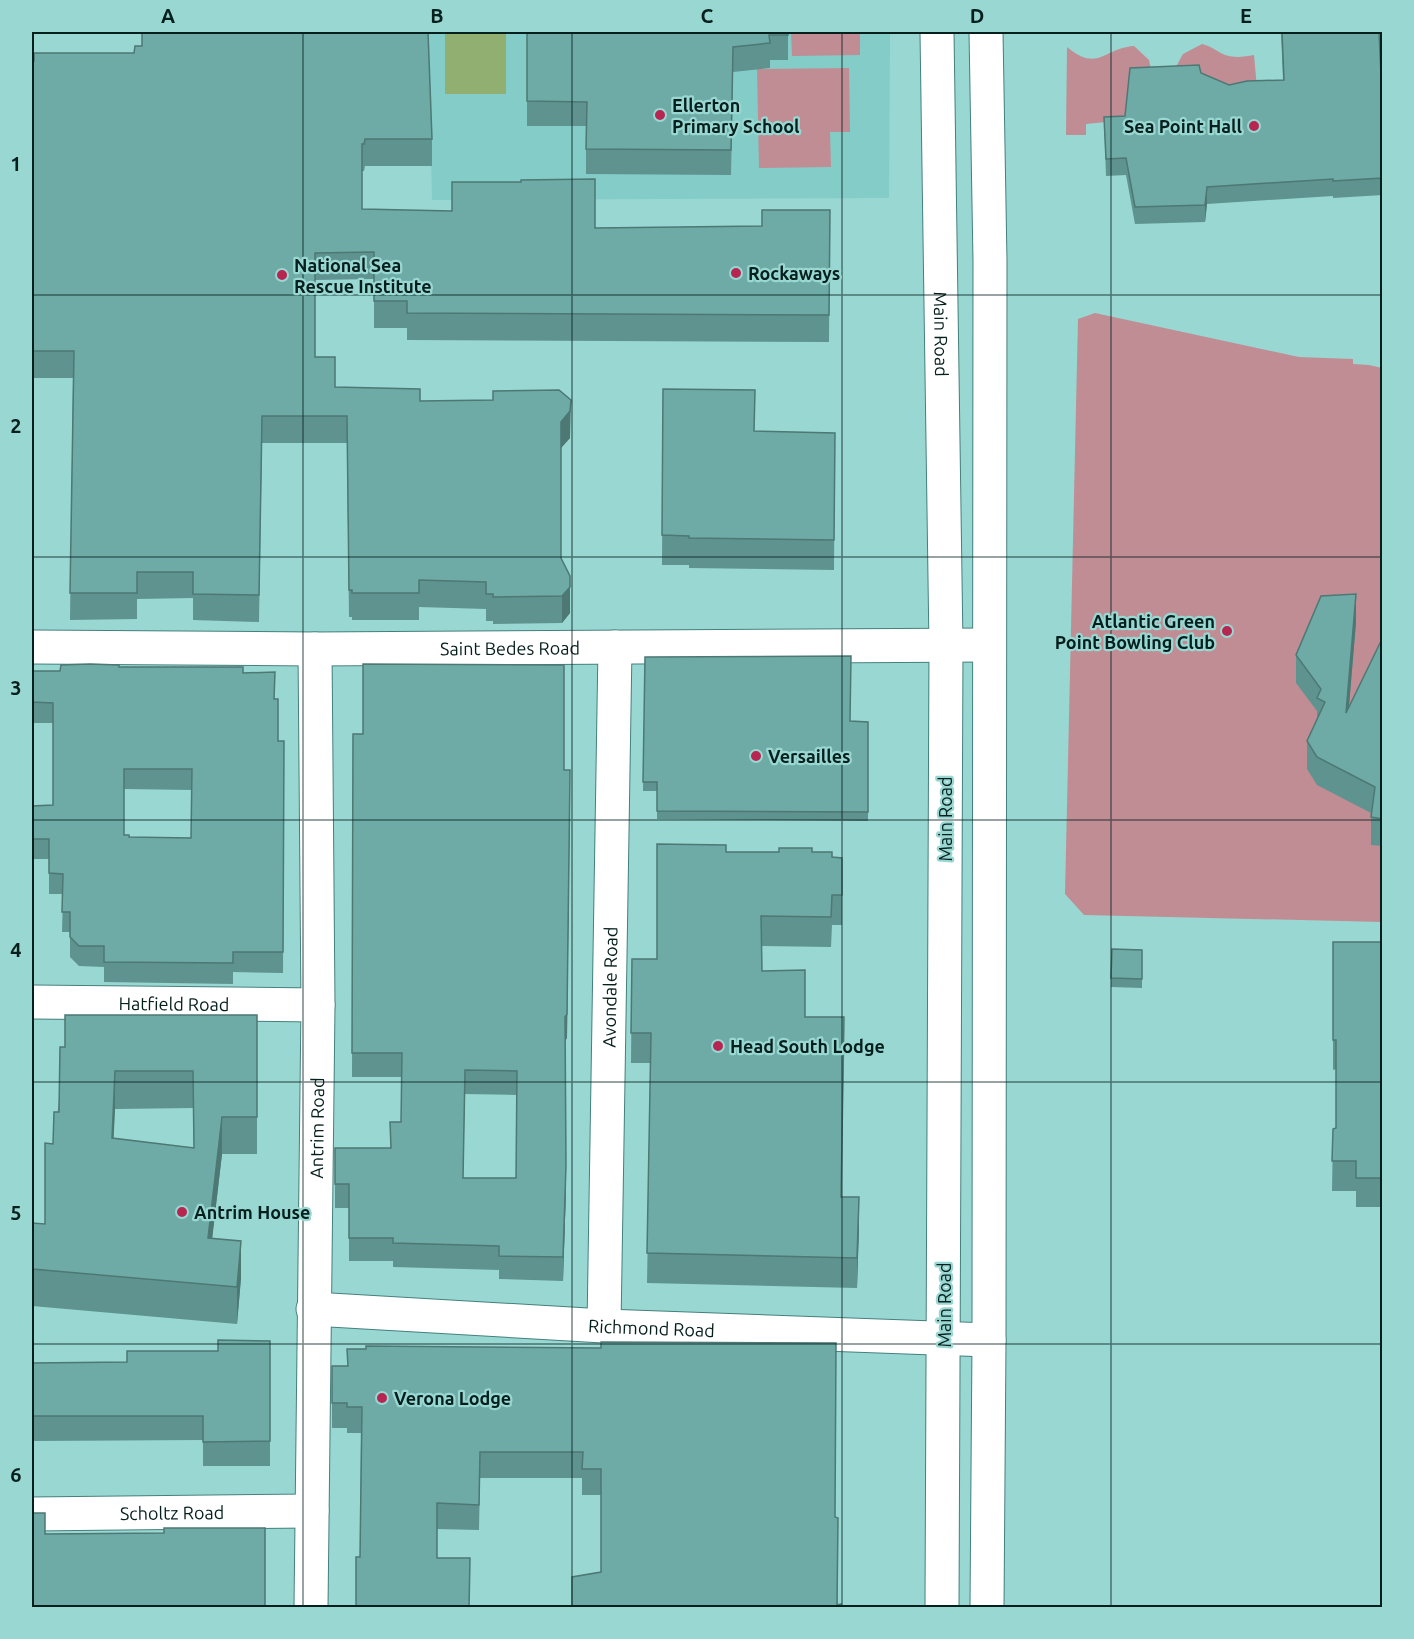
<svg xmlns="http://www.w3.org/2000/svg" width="1414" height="1639" font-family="Ubuntu,sans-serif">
	<rect width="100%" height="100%" fill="#99d7d2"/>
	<!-- built -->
	<path fill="#83ccc7" d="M428 32H890L889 198 432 200Z"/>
	<!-- green -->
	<path fill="#c08d94" d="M791 32H860V55L792 56Z
		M1202 44C1211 46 1216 51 1225 55 1234 58 1244 57 1254 55L1258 99 1173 72 1183 54Z
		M1134 46 1149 60 1151 69 1126 120 1086 124V135H1066L1067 47C1098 73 1104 48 1134 46Z
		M849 68 850 132H830L831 167 759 168 757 69Z
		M1095 313 1299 357 1353 359V364L1369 365 1382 368V922L1084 915 1065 894 1078 319Z"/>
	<!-- water -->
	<path fill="#90af71" d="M445 32H506V94H445Z"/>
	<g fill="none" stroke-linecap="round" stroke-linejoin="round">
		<defs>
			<g id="minor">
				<path id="s1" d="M32 647 315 649 989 645"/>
				<path id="s2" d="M32 1002 318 1005"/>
				<path id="s3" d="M313 1309 604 1326 989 1340"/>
				<path id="s4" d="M604 1326 615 647"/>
				<path id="s5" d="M32 1514 312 1511"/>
				<path id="s6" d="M311 1608 318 1005 315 649"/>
			</g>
			<g id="major">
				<path id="s7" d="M937 32 946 646 942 1608"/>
				<path d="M986 32 990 261 989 1340 987 1608"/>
			</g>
		</defs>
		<!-- minor casing -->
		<use href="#minor" stroke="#44807d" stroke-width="35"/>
		<!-- major casing -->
		<use href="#major" stroke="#44807d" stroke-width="35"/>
		<!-- minor -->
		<use href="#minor" stroke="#fff" stroke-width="33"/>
		<!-- major -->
		<use href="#major" stroke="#fff" stroke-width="33"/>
	</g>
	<!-- wall -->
	<path fill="#5f938f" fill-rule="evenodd" d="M527 32H788V60H770V68L733 72 731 175 586 174V126H527Z
		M1281 32H1379L1381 75H1383V195L1333 198V196L1207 204 1205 222 1135 224 1126 175 1106 176 1104 117 1125 116 1201 73 1229 85 1283 80Z
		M32 61 432 139V166H365L364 171H362V209L595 228 762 226 830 210 829 342 407 340V328H374V279L315 280V357L335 387 420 401 570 438 561 448V558L570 613 562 623 493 624V621H486V609L419 607V620H352V617H349L347 443H262L259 622 193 620V598L137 599V619L70 620 73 378H32Z
		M663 389 755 431 835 433 834 570 689 568V565H662Z
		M1356 622 1349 707 1383 637V846L1371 845V813L1317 785 1307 769V741L1317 719V711L1296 683V655Z
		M645 657 850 721 868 722V821L657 819V791H643Z
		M119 667 243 673 275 699 278 741H284L283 973 233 972V984L104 982V967L79 966 70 957V932H62L63 894H49V859H32V806L53 805V723H32V671H60ZM124 789 192 790 191 838 129 837 124 835Z
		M353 734 564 770 570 794 567 1038 565 1041 566 1189 563 1281 499 1279V1270L393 1267V1261H349V1208H335V1148H390L401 1122 402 1077H352ZM465 1094 517 1095 516 1178H463Z
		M726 852H812L832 857 842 888V925H832L831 947 762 946V971L805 1017 844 1047 841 1197 859 1227 857 1288 647 1283 651 1063H631L632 959H657Z
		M1333 942H1383V1207H1356V1191H1332L1333 1129 1336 1128V1069L1333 1070Z
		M1112 949 1142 950V988L1111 987Z
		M257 1015V1154H222L212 1238 241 1278 237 1324 32 1306V1223L45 1224 65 1047ZM193 1108 194 1148 113 1138 115 1109Z
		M270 1341V1466H203V1440L32 1441V1363L127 1362 218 1351Z
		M332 1366 835 1517 838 1605 841 1608 601 1572V1495H582V1478H480L479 1530 437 1529 360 1557 361 1433H347V1428H332Z"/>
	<!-- shaded-wall -->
	<path fill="#4d7874" d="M1207 187V204L1205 222V205Z
		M571 400 570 438 561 448V422Z
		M570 587V613L562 623V596Z
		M1356 594V622L1346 741V713Z
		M570 770 567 1038 565 1041Z
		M115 1071V1109L112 1175V1138Z
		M222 1117V1154L208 1275V1238Z
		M566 1165V1189L563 1281V1257Z
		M859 1197V1227L857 1288V1258Z
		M241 1241V1278L237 1324V1287Z"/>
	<!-- building -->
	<path fill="#6eaba6" stroke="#4d7874" stroke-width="1.5" fill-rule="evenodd" d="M142 32H428L432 139H365L364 144H362V209L452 211V182H521V180L595 179V228L762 226V210H830L829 315 407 313V301H374V252L315 253V357H335V387L420 389V401L493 400V391L559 390 571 400 570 411 561 422V558L570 576V587L562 596 493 597V594H486V582L419 580V593H352V590H349L347 416H262L259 595 193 594V572H137V593H70L74 351H32V61H34V53H134L135 46H142Z
		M527 32H788V35H769L770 43 733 47 731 150 586 149 587 102 527 101Z
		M1282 32H1379L1381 75H1383V178L1333 181V179L1207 187 1205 205 1135 207 1126 158 1106 159 1104 117 1125 116 1130 68 1199 65 1201 73 1229 85 1247 81 1284 80Z
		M663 389 755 390 754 431 835 433 834 540 689 538V536L662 535Z
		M1356 594 1346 713 1383 637V819L1371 817 1375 787 1317 757 1307 741 1325 702 1317 698 1321 689 1296 655 1321 596Z
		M851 656 850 721 868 722V812L657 811V782H643L645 657Z
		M90 664 119 665V667H243V673L275 672 274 699H278V741H284L283 952H233V963L104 962V946H79L70 937V912H62L63 874 49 873V839H32V806L53 805V703L32 702V671H60L61 665ZM124 769H192L191 838 129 837V835H124Z
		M363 664 564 665V770H570L567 1014 565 1017 566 1165 563 1257 499 1256V1246L393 1243V1238H349V1184H335V1148H391L390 1122H401L402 1053H352L353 734H363ZM465 1070 517 1071 516 1178H463Z
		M657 844 726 845V852H779V848H812V852H832V857L842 858V895H832L831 917 761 916 762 971 805 970V1017H844L841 1197H859L857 1258 647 1253 651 1033H631L632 959H657Z
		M1333 942H1383V1178H1356V1161H1332L1333 1129 1336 1128V1040H1333Z
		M1112 949 1142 950V979L1111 978Z
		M65 1015H257V1117H222L208 1238 241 1241 237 1287 32 1269V1223L45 1224V1143L53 1144 54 1112H59L60 1047H65ZM115 1071H193L194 1148 112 1138Z
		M218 1340 270 1341V1441L203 1442V1416H32V1363L127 1362V1351H218Z
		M601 1342 836 1343 835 1517 838 1518 837 1605 841 1604V1608H572V1577L601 1572V1469H582L583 1452H480L479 1505 437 1503V1558H470L469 1608H356V1557H360L362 1407H347V1403H332V1366H348L347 1349H366V1346L601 1348Z
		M32 1513H45V1534L164 1533V1528H265V1608H32Z"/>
	<!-- grid -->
	<path fill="none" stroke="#051f1d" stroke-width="1.5" stroke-opacity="0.55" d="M303 32V1608M572 32V1608M842 32V1608M1111 32V1608M32 295H1382M32 557H1382M32 820H1382M32 1082H1382M32 1344H1382"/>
	<!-- markers -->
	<g fill="#b62650" stroke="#99d7d2" stroke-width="2">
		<circle cx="660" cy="115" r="6"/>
		<circle cx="1254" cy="126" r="6"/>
		<circle cx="736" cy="273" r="6"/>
		<circle cx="282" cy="275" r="6"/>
		<circle cx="1227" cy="631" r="6"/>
		<circle cx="756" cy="756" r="6"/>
		<circle cx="718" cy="1046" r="6"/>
		<circle cx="182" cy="1212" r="6"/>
		<circle cx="382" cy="1398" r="6"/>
	</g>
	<g text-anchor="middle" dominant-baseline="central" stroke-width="4.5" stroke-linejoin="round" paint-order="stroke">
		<!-- poi labels -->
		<g font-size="18" font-weight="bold" fill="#051f1d" stroke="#99d7d2" text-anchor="start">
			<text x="672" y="105">Ellerton<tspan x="672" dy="21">Primary School</tspan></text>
			<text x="1242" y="126" text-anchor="end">Sea Point Hall</text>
			<text x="294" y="265">National Sea<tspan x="294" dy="21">Rescue Institute</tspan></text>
			<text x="748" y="273">Rockaways</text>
			<text x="1215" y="621" text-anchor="end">Atlantic Green<tspan x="1215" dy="21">Point Bowling Club</tspan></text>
			<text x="768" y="756">Versailles</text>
			<text x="730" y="1046">Head South Lodge</text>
			<text x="194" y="1212">Antrim House</text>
			<text x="394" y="1398">Verona Lodge</text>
		</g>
		<!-- street labels -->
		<g font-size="18" fill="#051f1d" stroke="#99d7d2">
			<text stroke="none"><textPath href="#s7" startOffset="302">Main Road</textPath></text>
			<text stroke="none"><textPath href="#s1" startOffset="478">Saint Bedes Road</textPath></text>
			<text transform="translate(945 819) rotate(-90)">Main Road</text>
			<text stroke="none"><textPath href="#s4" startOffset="339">Avondale Road</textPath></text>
			<text stroke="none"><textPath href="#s2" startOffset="142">Hatfield Road</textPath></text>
			<text stroke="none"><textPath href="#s6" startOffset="480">Antrim Road</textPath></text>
			<text transform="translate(944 1305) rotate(-90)">Main Road</text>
			<text stroke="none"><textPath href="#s3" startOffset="339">Richmond Road</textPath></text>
			<text stroke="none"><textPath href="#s5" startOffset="140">Scholtz Road</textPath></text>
		</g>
	</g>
	<!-- border -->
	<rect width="1414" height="1639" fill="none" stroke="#99d7d2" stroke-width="66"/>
	<rect x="33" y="33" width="1348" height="1573" fill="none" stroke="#051f1d" stroke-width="2"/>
	<g font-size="20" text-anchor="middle" font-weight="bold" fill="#051f1d">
		<text x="168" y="23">A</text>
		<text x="437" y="23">B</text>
		<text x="707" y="23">C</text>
		<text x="977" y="23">D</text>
		<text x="1246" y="23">E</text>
		<text x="16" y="171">1</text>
		<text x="16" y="433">2</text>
		<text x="16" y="695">3</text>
		<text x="16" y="957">4</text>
		<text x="16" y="1220">5</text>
		<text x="16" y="1482">6</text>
	</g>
</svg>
